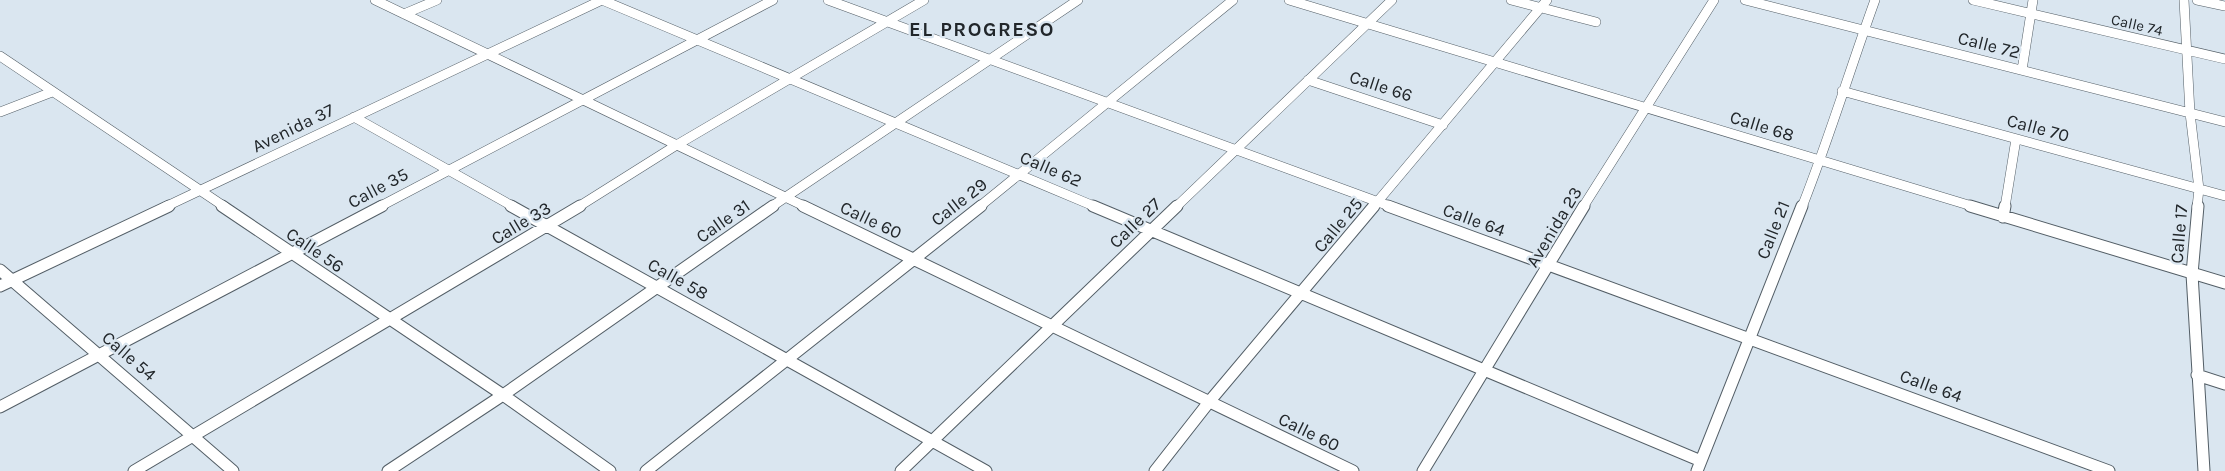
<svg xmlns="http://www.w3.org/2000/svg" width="2225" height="471" font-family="Karla,sans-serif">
	<rect width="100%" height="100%" fill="#dae6f0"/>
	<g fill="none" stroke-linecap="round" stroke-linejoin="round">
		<defs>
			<path id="minor-far1" d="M375 0 806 207
				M602 0 1096 207
				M828 0 1392 207
				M1289 0 1975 207
				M1511 0 1596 22
				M1745 0 2225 122
				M1973 0 2225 59
				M2184 0 2190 113 2199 189 2197 207
				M2197 0 2225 6
				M404 14 437 0
				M0 56 225 207
				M2022 70 2033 0
				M1308 80 1443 125
				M1842 91 2225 196
				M0 112 52 92
				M354 117 514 207
				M165 207 602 0
				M379 207 773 0
				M578 207 675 146 924 0
				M771 207 1078 0
				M979 207 1233 0
				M1176 207 1392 0
				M1373 207 1547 0
				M1583 207 1714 0
				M1802 207C1829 139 1850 69 1875 0
				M2005 207 2016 139"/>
			<path id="minor" d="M222 206 503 395 610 471
				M511 206 986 471
				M803 206 1353 471
				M1093 206 1701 461
				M1388 206 2109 471
				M1970 206 2225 283
				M2198 206 2192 274 2204 471
				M2003 217 2005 206
				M0 270 233 471
				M0 286 169 206
				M2197 375 2225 384
				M0 407 382 206
				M134 471 580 206
				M388 471 503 395 773 206
				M646 471 981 206
				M901 471 1177 206
				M1155 471 1209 402 1374 206
				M1423 471 1584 206
				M1697 471 1802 206"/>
		</defs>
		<!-- minor-far1 casing -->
		<use href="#minor-far1" stroke="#535e66" stroke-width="10"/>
		<!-- minor casing -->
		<use href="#minor" stroke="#535e66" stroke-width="13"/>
		<!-- minor-far1 -->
		<use href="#minor-far1" stroke="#fff" stroke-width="9"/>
		<!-- minor -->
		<use href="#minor" stroke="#fff" stroke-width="11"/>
	</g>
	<g text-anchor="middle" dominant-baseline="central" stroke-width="4.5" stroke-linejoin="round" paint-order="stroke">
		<!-- far-street labels -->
		<g font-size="15" fill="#21262a" stroke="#dae6f0">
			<text transform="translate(2137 25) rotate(13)">Calle 74</text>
		</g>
		<!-- street labels -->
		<g font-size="18" fill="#21262a" stroke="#dae6f0">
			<text transform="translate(1989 45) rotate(14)">Calle 72</text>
			<text transform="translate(1381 86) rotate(18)">Calle 66</text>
			<text transform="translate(1762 126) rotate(17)">Calle 68</text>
			<text transform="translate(293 128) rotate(-26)">Avenida 37</text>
			<text transform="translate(2038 128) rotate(15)">Calle 70</text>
			<text transform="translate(1051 169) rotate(23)">Calle 62</text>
			<text transform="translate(378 188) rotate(-28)">Calle 35</text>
			<text transform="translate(959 202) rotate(-38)">Calle 29</text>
			<text transform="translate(871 220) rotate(25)">Calle 60</text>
			<text transform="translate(1474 220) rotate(20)">Calle 64</text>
			<text transform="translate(723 221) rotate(-35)">Calle 31</text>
			<text transform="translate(521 223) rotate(-31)">Calle 33</text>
			<text transform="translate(1135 223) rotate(-44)">Calle 27</text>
			<text transform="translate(1338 225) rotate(-50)">Calle 25</text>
			<text transform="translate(1554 227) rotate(-59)">Avenida 23</text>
			<text transform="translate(1773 230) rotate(-68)">Calle 21</text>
			<text transform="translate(2179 234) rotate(-85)">Calle 17</text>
			<text transform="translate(315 250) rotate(34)">Calle 56</text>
			<text transform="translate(678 279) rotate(29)">Calle 58</text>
			<text transform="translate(129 356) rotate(41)">Calle 54</text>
			<text transform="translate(1931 386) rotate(20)">Calle 64</text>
			<text transform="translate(1309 432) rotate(26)">Calle 60</text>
		</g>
		<!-- far-district labels -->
		<g font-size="20" font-weight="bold" letter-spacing="1.5" fill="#21262a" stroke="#dae6f0">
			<text x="982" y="29">EL PROGRESO</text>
		</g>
	</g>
</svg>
